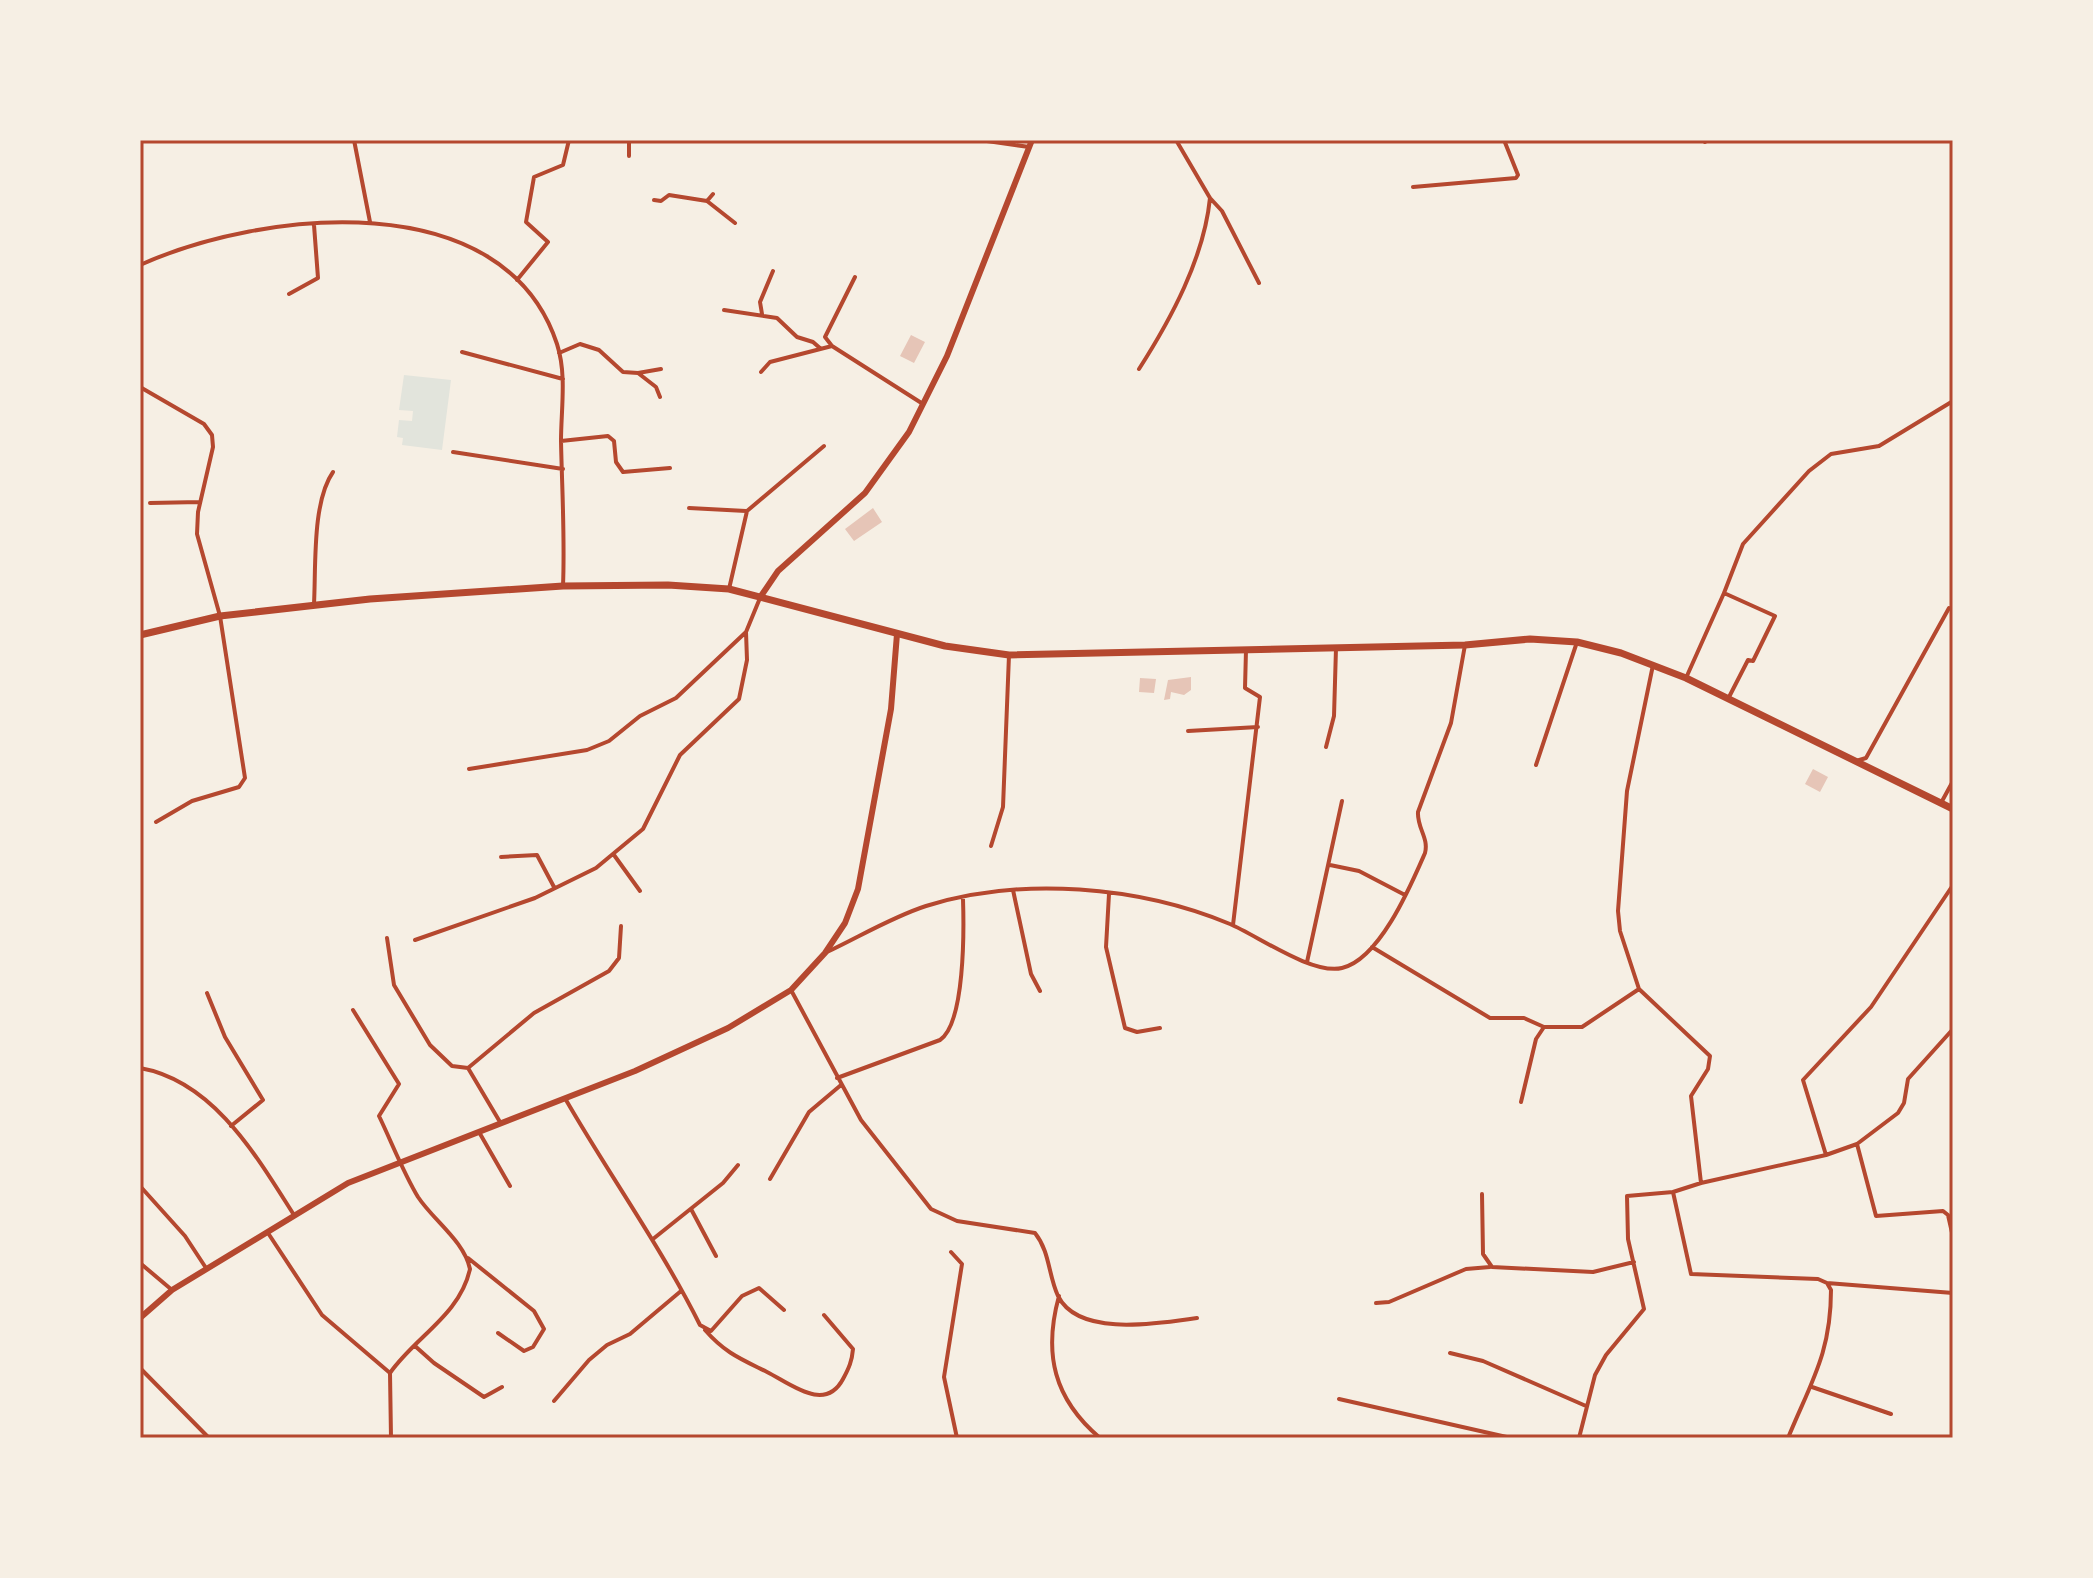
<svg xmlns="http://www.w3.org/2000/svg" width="2093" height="1578" font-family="Cabin,sans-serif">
	<rect width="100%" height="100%" fill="#f6efe4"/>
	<!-- green -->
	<path fill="#e2e4dc" d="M404 375 451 380 442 450 402 445 403 438 397 437 399 420 412 421 413 411 399 410Z"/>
	<!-- building -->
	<path fill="#e6c5b7" d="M911 335 925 342 914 363 900 356Z
		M873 508 882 522 854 541 845 529Z
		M1191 677V690L1184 695 1171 692 1170 699 1164 700 1168 680Z
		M1140 678 1156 679 1154 693 1139 692Z
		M1813 769 1828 777 1820 792 1805 784Z"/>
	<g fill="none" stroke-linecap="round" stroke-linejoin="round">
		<!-- minor -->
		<path stroke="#b5482f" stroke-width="4" d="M354 140 370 222
			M980 140 1029 147
			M1176 140 1210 198 1222 211 1259 283
			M1704 140 1705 142
			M629 156V140
			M1413 187 1516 178 1518 175 1504 140
			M654 200 661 201 669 195 707 201 713 194
			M707 201 735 223
			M140 265C262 210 504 183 557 344 567 375 561 409 561 441 562 490 565 537 563 586
			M855 277 825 337 832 346 923 404
			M517 280 548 242 526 222 534 177 563 165 569 140
			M289 294 318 278 314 225
			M724 310 777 318 797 337 813 342 821 349
			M762 314 760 302 773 271
			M462 352 563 379
			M559 353 580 344 599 350 623 372 638 373 656 387 660 397
			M1139 369C1171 319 1204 258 1210 198
			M761 372 770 362 832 346
			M638 373 661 369
			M140 387 204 424 212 435 213 447 198 512 197 534 220 616 245 778 239 787 192 801 156 822
			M561 441 608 436 614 441 616 462 623 472 670 468
			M453 452 563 469
			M150 503 200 502
			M689 508 746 511
			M729 589 747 511 824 446
			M314 604C316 567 312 502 333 472
			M1653 665 1627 791 1618 911 1620 931 1639 989 1710 1056 1708 1069 1691 1096 1701 1183 1673 1192
			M1686 678 1724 593
			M1728 699 1748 660 1753 661 1775 616 1724 593 1743 544 1809 471 1831 454 1879 446 1953 401
			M1188 731 1258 727
			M1326 747 1334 716 1336 648
			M1856 761 1866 758 1949 608
			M1536 765 1577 642
			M469 769 587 750 609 741 640 716 676 698 746 632 760 598
			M1941 803 1953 781
			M991 846 1003 807 1009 655
			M614 855 640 891
			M501 857 537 855 554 887
			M1330 865 1359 871 1405 895
			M1953 885 1871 1007 1803 1080 1826 1155 1857 1144 1898 1113 1904 1103 1908 1079 1953 1029
			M1013 890 1031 974 1040 991
			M1109 894 1106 947 1125 1028 1137 1032 1160 1028
			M1233 925 1260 697 1245 688 1246 650
			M387 938 394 985 430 1045 452 1066 468 1068
			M415 940 535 898 596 868 643 829 680 755 739 699 747 660 746 632
			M1372 947 1490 1018H1524L1544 1027H1582L1639 989
			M827 952C859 937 892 917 926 906 1021 876 1139 886 1230 924 1258 936 1312 975 1342 968 1380 959 1411 885 1425 853 1429 838 1417 828 1418 812L1451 723 1465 645
			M1307 962 1342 801
			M791 990 861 1120 931 1209 957 1221 1035 1233C1050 1252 1048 1274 1058 1296 1079 1338 1160 1323 1197 1318
			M207 993 225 1037 263 1100 231 1126
			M353 1010 399 1084 379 1116C392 1143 403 1172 418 1197 434 1221 464 1241 470 1269 460 1315 415 1337 390 1373L391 1438
			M140 1068C214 1081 257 1157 294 1215
			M837 1078 940 1040C965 1023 964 930 963 899
			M566 1100C610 1176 661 1247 700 1325L711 1331 742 1296 759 1288 784 1310
			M1521 1102 1536 1039 1544 1027
			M500 1122 468 1068 534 1013 609 971 619 958 621 926
			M479 1132 510 1186
			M1857 1144 1876 1216 1943 1211 1948 1215 1953 1237
			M770 1179 809 1112 841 1085
			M1701 1183 1826 1155
			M140 1186 185 1236 206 1268
			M1482 1194 1483 1254 1492 1267 1593 1272 1634 1262
			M691 1209 716 1256
			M268 1233 322 1315 390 1373
			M653 1239 723 1183 738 1165
			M951 1252 962 1264 944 1377 957 1438
			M468 1258 534 1311 544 1329 533 1347 524 1351 498 1333
			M140 1263 172 1290
			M1827 1283 1953 1293
			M1059 1296C1043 1354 1054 1399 1100 1438
			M1376 1303 1389 1302 1466 1269 1490 1267
			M705 1330C725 1353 741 1359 767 1372 791 1384 825 1413 843 1379 849 1368 852 1361 853 1349L824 1315
			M415 1346 434 1363 484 1397 502 1387
			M1450 1353 1483 1361 1586 1406
			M140 1368 209 1438
			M1812 1387 1891 1414
			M1339 1399 1511 1438
			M554 1401 589 1360 607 1345 630 1334 681 1291
			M1579 1438 1595 1375 1606 1355 1644 1309 1628 1239 1627 1196 1673 1192 1691 1274 1818 1279 1827 1283 1831 1290C1831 1353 1811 1382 1788 1438"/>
		<!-- tertiary -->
		<path stroke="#b5482f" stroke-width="6" d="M761 596 778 571 865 493 909 432 947 356 1032 140
			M140 1318 172 1290 348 1183 635 1071 728 1028 791 990 825 953 845 923 858 889 891 709 897 634"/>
		<!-- primary -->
		<path stroke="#b5482f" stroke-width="7" d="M140 635 220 616 370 599 563 586 668 585 729 589 945 646 1009 655 1465 645 1530 639 1577 642 1621 653 1686 678 1953 809"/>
	</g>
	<!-- border -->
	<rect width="2093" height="1578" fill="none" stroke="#f6efe4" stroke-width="284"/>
	<rect x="142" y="142" width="1809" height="1294" fill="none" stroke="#b5482f" stroke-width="3"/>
</svg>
